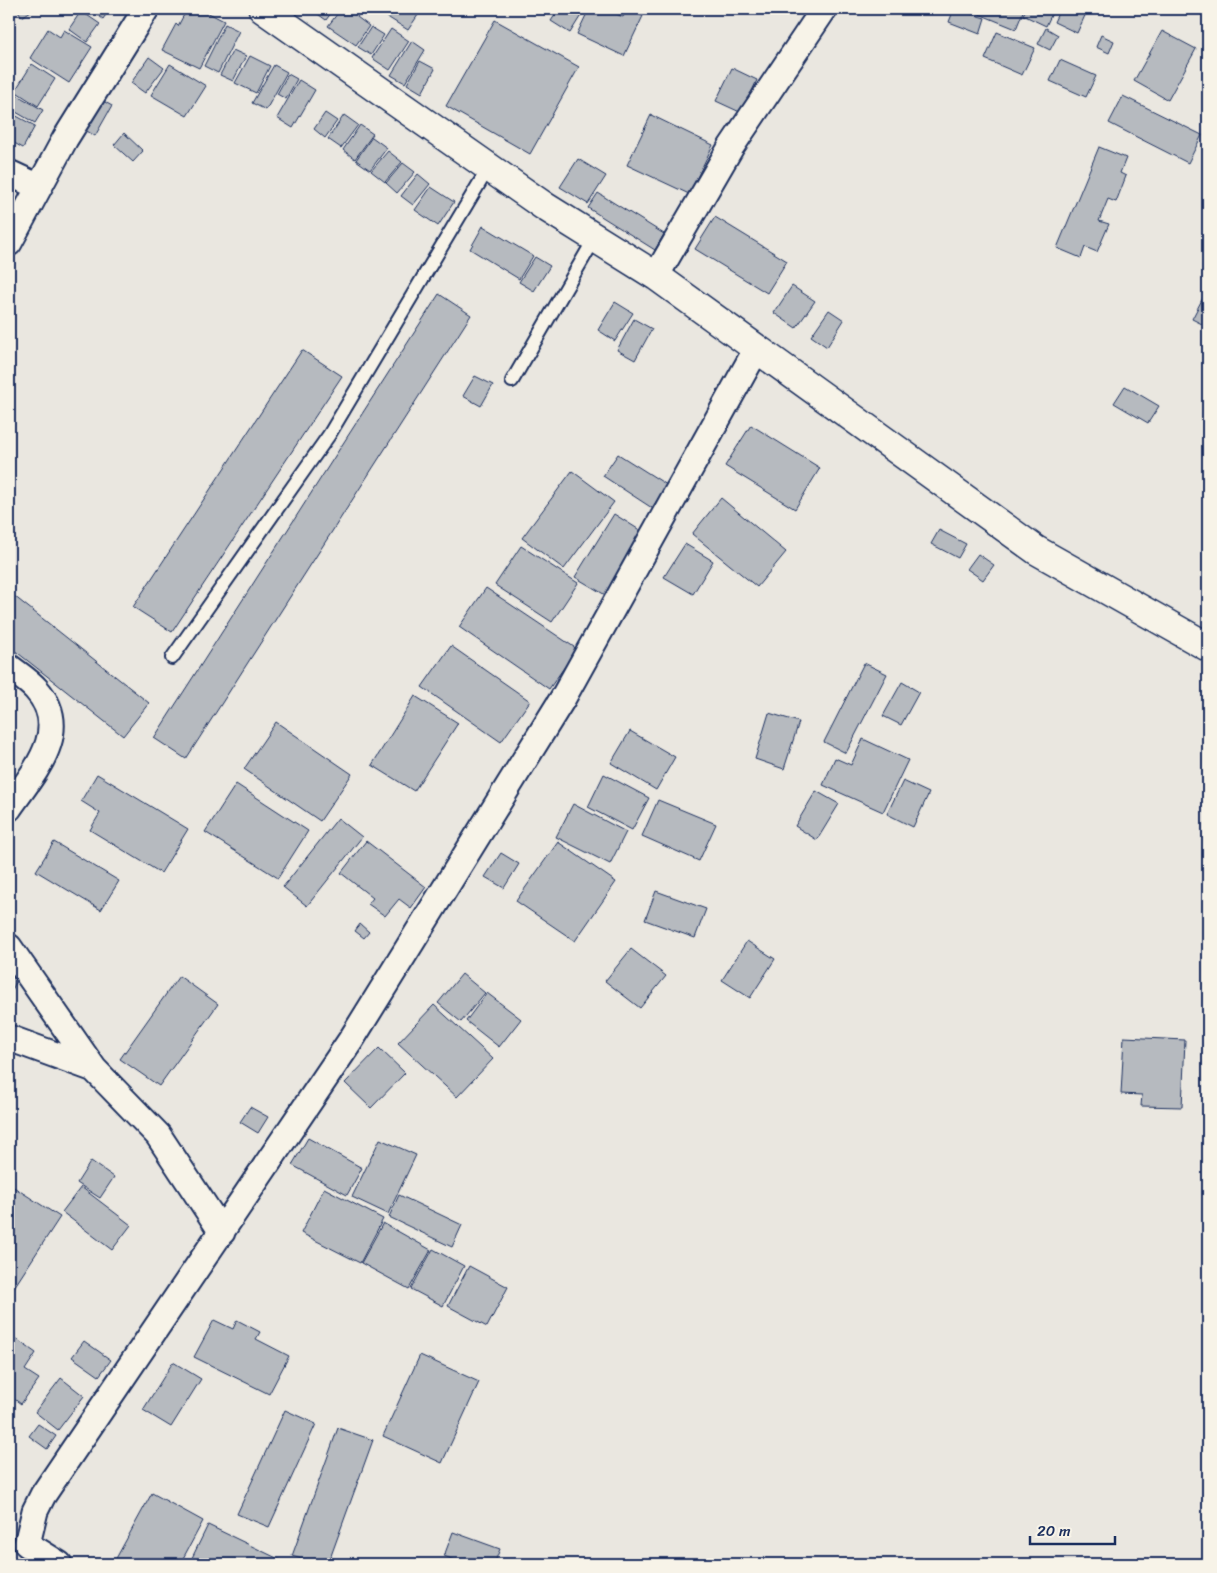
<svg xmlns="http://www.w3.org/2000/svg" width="1217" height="1573" font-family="Sriracha,sans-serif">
	<rect width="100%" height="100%" fill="#eae7e0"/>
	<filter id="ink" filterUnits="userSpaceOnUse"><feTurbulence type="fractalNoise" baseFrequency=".02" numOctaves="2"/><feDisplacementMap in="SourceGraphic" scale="10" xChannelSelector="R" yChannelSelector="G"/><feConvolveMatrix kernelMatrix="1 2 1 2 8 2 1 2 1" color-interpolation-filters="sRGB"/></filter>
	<g filter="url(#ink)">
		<!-- building -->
		<path fill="#b6babf" stroke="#1b2f5e" d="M17 9H34L22 17Z
			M89 9H110L103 19Z
			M187 9H201L224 21 199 68 162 50 176 24 178 26Z
			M311 9H334L326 20Z
			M341 9H355L360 12 357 17 369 26 356 45 328 26Z
			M384 9H422L408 30 381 13Z
			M559 9H585L570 33 551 21Z
			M589 9H605L623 17 627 9 643 16 624 56 577 34Z
			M954 9 985 18 980 34 949 22Z
			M967 9H1024L1016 29Z
			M1026 9H1054L1046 26 1023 15Z
			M1060 9H1088L1077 33 1054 22Z
			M81 11 100 24 87 42 69 29Z
			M495 20 579 67 530 154 446 106Z
			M225 24 239 31 218 73 204 66Z
			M371 27 384 35 371 55 358 47Z
			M1046 28 1058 35 1050 50 1038 44Z
			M48 29 60 37 64 30 92 47 69 83 30 58Z
			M391 29 409 41 390 70 372 58Z
			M1162 31 1196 49 1168 100 1134 81Z
			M997 32 1035 48 1022 75 985 59Z
			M1101 35 1114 41 1109 53 1096 47Z
			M412 41 425 50 405 83 391 75Z
			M233 50 246 56 233 81 220 75Z
			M250 56 270 66 256 93 235 83Z
			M149 57 164 68 145 93 131 83Z
			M1060 60 1096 76 1086 97 1050 81Z
			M420 61 435 69 422 93 407 84Z
			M32 64 55 79 38 106 15 91Z
			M170 64 206 86 187 116 151 95Z
			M274 65 287 72 266 110 252 103Z
			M732 68 757 80 742 113 716 101Z
			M288 74 297 79 286 99 277 94Z
			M299 80 315 90 293 128 277 118Z
			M15 94 43 110 35 123 9 108Z
			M1123 96 1202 135 1188 163 1109 123Z
			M98 98 112 106 95 136 82 128Z
			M9 112 35 126 23 148 9 140Z
			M325 113 337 121 325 138 314 129Z
			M344 115 358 125 341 148 328 139Z
			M651 115 713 145 689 194 627 165Z
			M360 125 373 134 355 159 343 150Z
			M124 133 143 151 133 162 114 145Z
			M372 137 387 148 370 170 356 160Z
			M1099 147 1126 158 1120 173 1126 176 1116 202 1108 199 1099 221 1109 224 1097 252 1085 247 1081 258 1057 248Z
			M388 151 402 162 385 182 371 171Z
			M578 159 606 176 588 204 560 187Z
			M403 163 415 172 397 193 386 183Z
			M418 174 430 184 413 205 401 196Z
			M431 187 454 202 438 226 415 210Z
			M598 193 664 234 655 250 588 208Z
			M715 217 787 261 767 293 695 249Z
			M483 226 533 256 519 279 470 249Z
			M535 257 550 266 534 291 519 282Z
			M792 286 815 301 796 328 774 313Z
			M1208 288V327L1192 319Z
			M439 294 471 315 186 759 154 738Z
			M615 302 633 313 615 341 598 330Z
			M829 310 844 320 827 347 811 336Z
			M634 319 652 329 635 360 617 350Z
			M302 350 342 376 172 632 133 607Z
			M475 376 493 385 481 406 463 396Z
			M1125 386 1159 406 1148 423 1114 403Z
			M751 425 820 468 795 509 725 466Z
			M618 454 667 485 652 508 603 476Z
			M572 471 614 502 564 569 522 538Z
			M721 498 786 552 757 587 692 534Z
			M614 514 646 534 607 596 575 577Z
			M939 530 966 544 958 558 931 544Z
			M685 544 713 561 693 594 664 577Z
			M521 546 578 583 552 622 495 585Z
			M978 554 994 565 983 580 967 569Z
			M486 588 577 649 549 689 459 627Z
			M9 592 149 703 123 736 9 646Z
			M451 646 530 701 501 742 422 687Z
			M864 663 887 674 846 753 824 742Z
			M902 682 919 692 901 725 883 716Z
			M415 696 458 723 414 791 372 765Z
			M769 713 799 722 784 769 755 759Z
			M276 722 352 774 320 821 244 769Z
			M630 731 675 757 656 790 611 763Z
			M863 739 908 760 883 812 823 785 835 758 851 765Z
			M97 774 188 829 161 873 90 830 100 813 81 801Z
			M604 774 649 798 632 830 588 807Z
			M903 781 929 793 913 827 887 814Z
			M236 784 308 831 278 878 205 832Z
			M816 791 839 804 817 840 795 826Z
			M658 800 716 824 699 861 642 836Z
			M573 804 626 832 610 864 556 837Z
			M338 818 362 837 307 906 283 887Z
			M366 841 426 887 411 908 399 899 385 916 368 904 373 898 341 873Z
			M54 842 119 881 101 910 36 871Z
			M558 842 616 882 575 941 516 901Z
			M501 853 519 864 504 888 485 877Z
			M656 891 706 909 695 938 645 920Z
			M360 924 369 932 364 938 355 931Z
			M747 941 775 959 750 998 722 980Z
			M631 949 666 976 640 1008 605 981Z
			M9 966 21 972 9 996Z
			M462 974 485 993 461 1022 438 1003Z
			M179 976 218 1004 159 1086 120 1059Z
			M487 993 521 1019 499 1047 466 1021Z
			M434 1005 493 1059 457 1097 398 1043Z
			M1124 1037 1185 1040 1182 1107 1141 1106 1142 1095 1121 1094Z
			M379 1048 405 1073 371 1108 345 1083Z
			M250 1107 268 1117 258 1133 240 1122Z
			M308 1138 362 1168 347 1195 292 1165Z
			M380 1139 416 1155 388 1214 352 1197Z
			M91 1161 114 1177 100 1198 77 1183Z
			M9 1184 60 1217 13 1289 9 1286Z
			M81 1187 131 1225 112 1250 62 1212Z
			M324 1188 383 1219 360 1263 301 1233Z
			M399 1195 462 1225 452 1247 389 1217Z
			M383 1223 431 1250 409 1289 361 1263Z
			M433 1249 464 1266 443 1306 411 1289Z
			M469 1266 508 1287 487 1327 448 1306Z
			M214 1320 233 1329 237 1320 260 1332 256 1339 289 1356 269 1394 194 1357Z
			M9 1334 36 1353 25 1370 39 1379 21 1404 9 1395Z
			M84 1341 111 1360 99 1376 72 1357Z
			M420 1355 479 1382 442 1463 383 1436Z
			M173 1362 201 1379 171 1427 143 1410Z
			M61 1378 84 1396 58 1430 35 1412Z
			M285 1410 316 1424 269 1527 237 1514Z
			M38 1424 56 1436 47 1449 29 1436Z
			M338 1428 373 1440 328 1564H317L292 1556Z
			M152 1493 203 1521 180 1564H113Z
			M208 1525 289 1564H189Z
			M453 1532 500 1549 494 1564H464L444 1556Z"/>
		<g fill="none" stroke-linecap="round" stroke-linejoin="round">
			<defs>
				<path id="service" d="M512 381 595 238
					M172 658 329 435 489 167"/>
				<path id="minor" d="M9 173 39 187
					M9 243 65 139 146 9
					M656 276 731 147 824 9
					M9 667C18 674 29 681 36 689 73 730 34 772 9 808
					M9 947 94 1069 158 1135 222 1232
					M9 1038 94 1069
					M59 1564 27 1544 35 1511 43 1495 351 1040 563 698 756 350"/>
				<path id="tertiary" d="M263 9 544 206 656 276 1036 550 1208 647"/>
			</defs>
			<!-- service casing -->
			<use href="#service" stroke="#1b2f5e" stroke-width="16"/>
			<!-- minor casing -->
			<use href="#minor" stroke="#1b2f5e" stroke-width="29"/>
			<!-- tertiary casing -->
			<use href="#tertiary" stroke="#1b2f5e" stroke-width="31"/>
			<!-- service -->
			<use href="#service" stroke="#f7f3e8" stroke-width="12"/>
			<!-- minor -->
			<use href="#minor" stroke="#f7f3e8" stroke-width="25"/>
			<!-- tertiary -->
			<use href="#tertiary" stroke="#f7f3e8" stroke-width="28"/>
		</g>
	</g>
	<!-- margin -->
	<rect width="1217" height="1573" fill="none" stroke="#f7f3e8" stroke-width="30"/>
	<rect x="15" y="15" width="1187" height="1543" fill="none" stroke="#1b2f5e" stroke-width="2" filter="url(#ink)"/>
	<!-- scale -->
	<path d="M1030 1536v8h85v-8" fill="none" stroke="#1b2f5e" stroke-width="2.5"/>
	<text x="1037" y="1536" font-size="15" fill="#1b2f5e" stroke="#f7f3e8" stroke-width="4" paint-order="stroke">20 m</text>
</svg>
